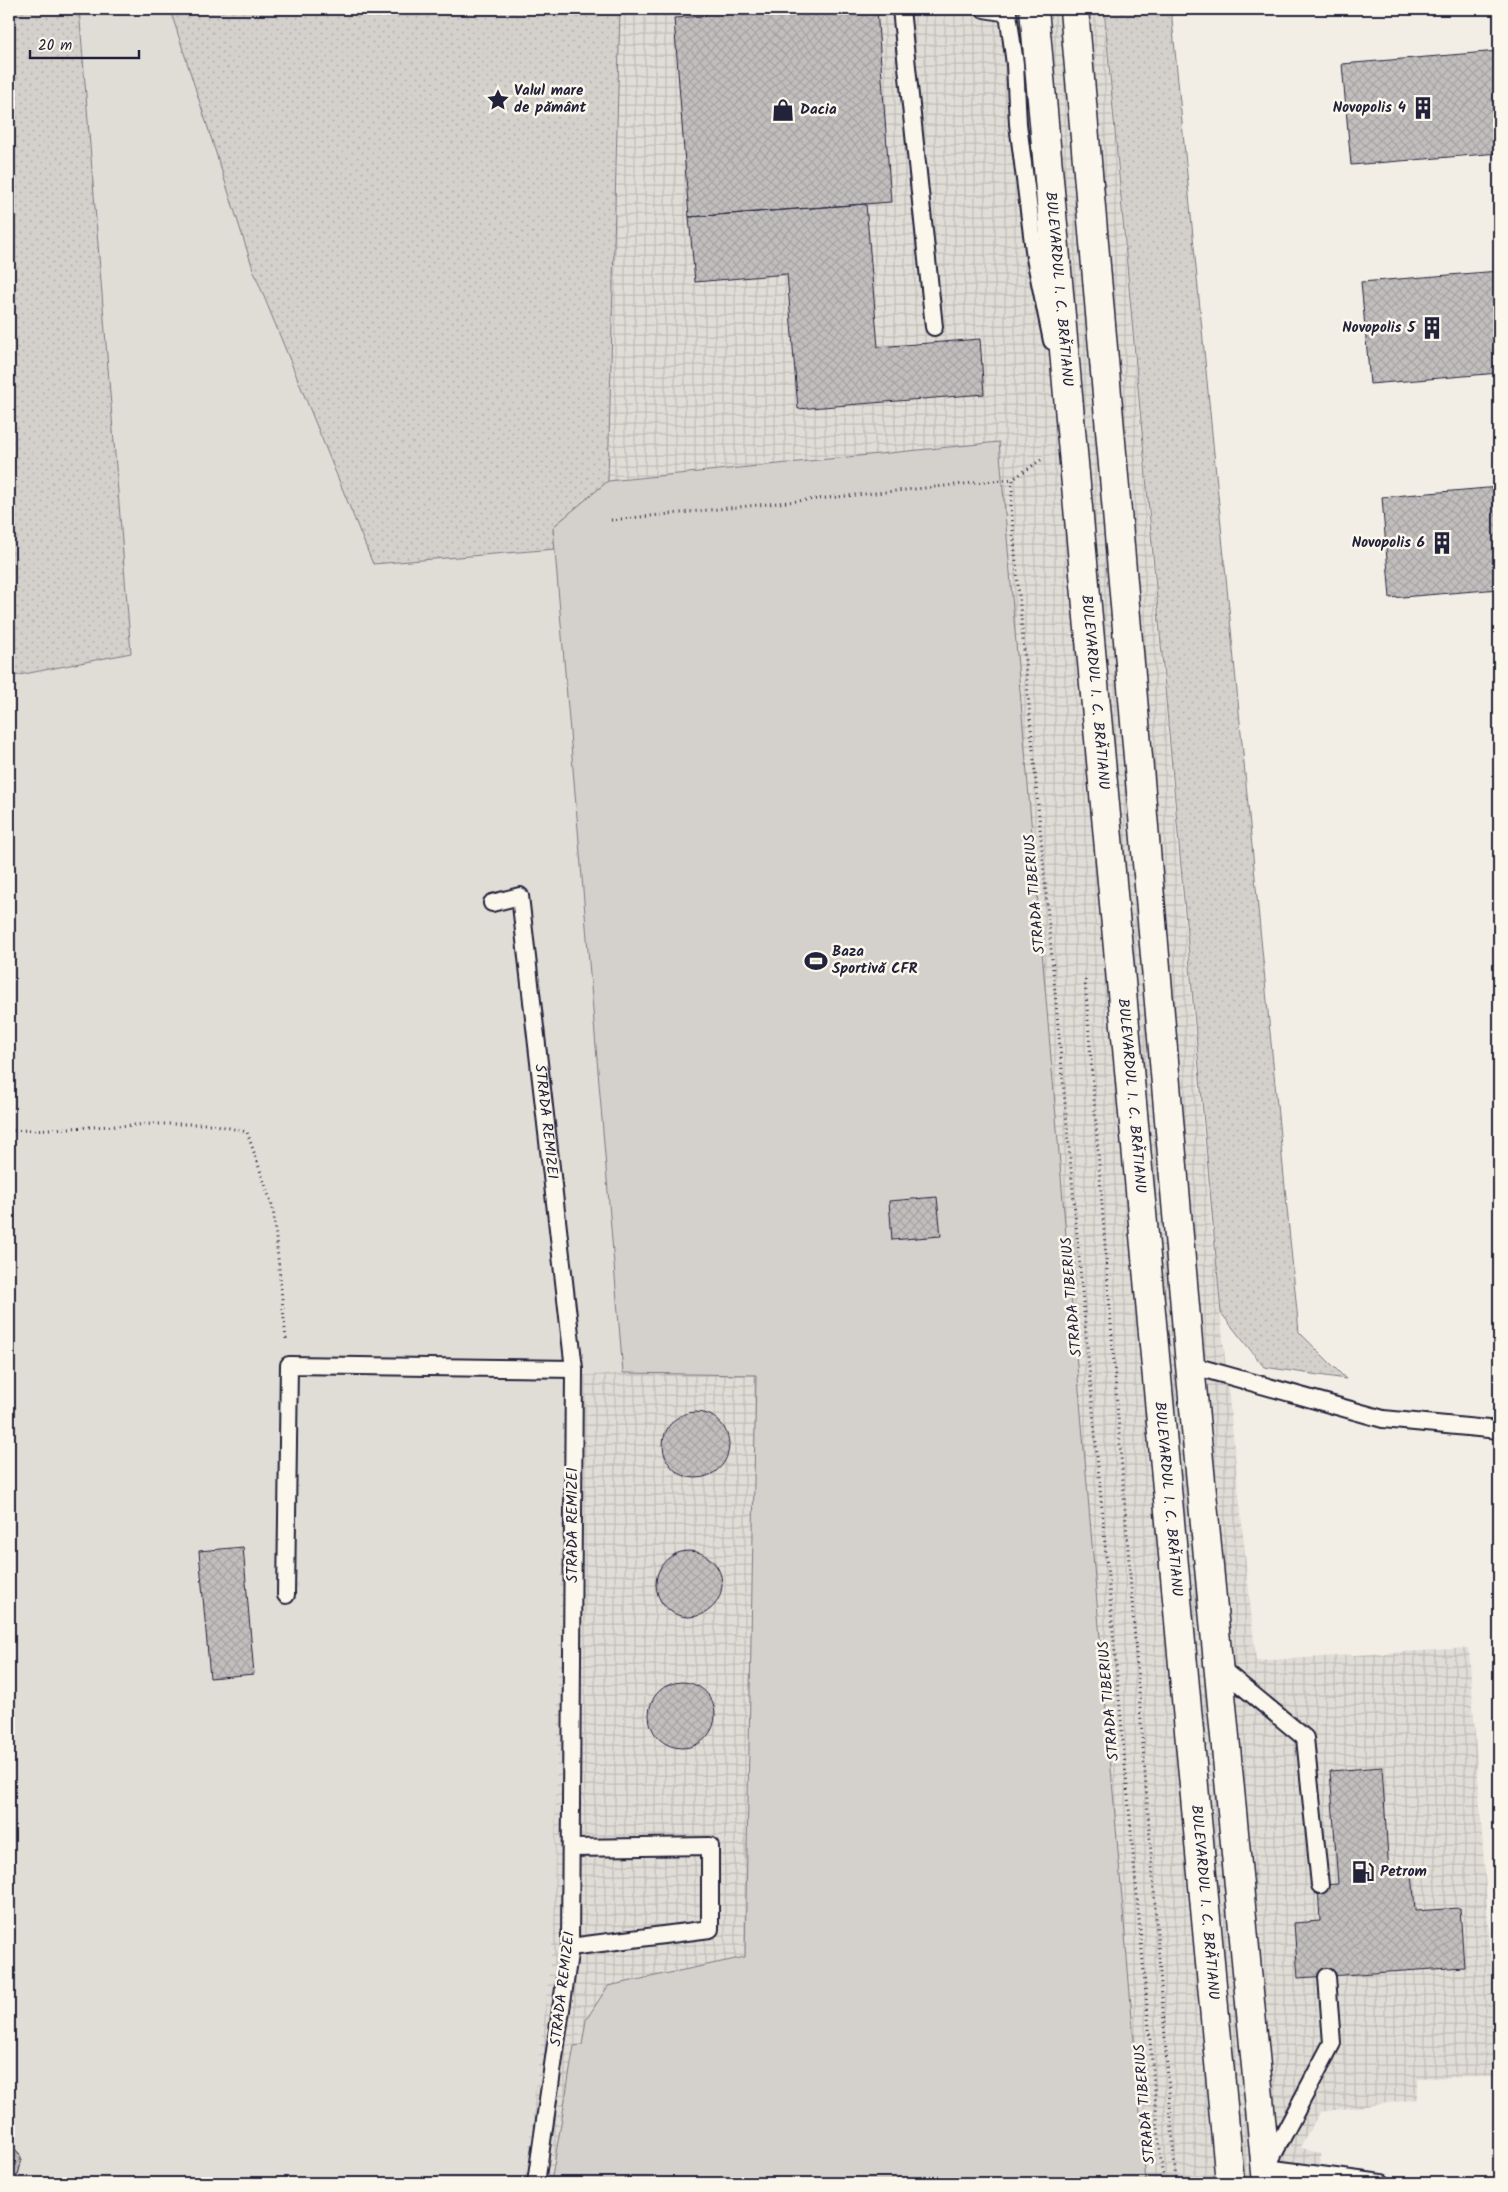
<svg xmlns="http://www.w3.org/2000/svg" width="1508" height="2192" font-family="Kalam,sans-serif">
	<defs>
		<pattern id="industrial-grid" width="8" height="8" patternUnits="userSpaceOnUse" patternTransform="scale(1.25)"><rect width="8" height="8" fill="#e0dcd6"/><path d="M0 4h8M4 0v8" fill="none" stroke="#c0bcb9"/></pattern>
		<pattern id="grass-dots" width="8" height="8" patternUnits="userSpaceOnUse" patternTransform="scale(1.25)"><rect width="8" height="8" fill="#d4d1cc"/><path d="M2 2h.1M6 6h.1" fill="none" stroke="#b6b3b0" stroke-width="1.8" stroke-linecap="round"/></pattern>
		<pattern id="building-cross-hatch" width="8" height="8" patternUnits="userSpaceOnUse" patternTransform="scale(1.25)"><rect width="8" height="8" fill="#c2bebe"/><path d="M0 0l8 8M0 8l8-8" fill="none" stroke="#a6a3a4"/></pattern>
	</defs>
	<rect width="100%" height="100%" fill="#f2eee5"/>
	<filter id="ink" filterUnits="userSpaceOnUse"><feTurbulence type="fractalNoise" baseFrequency=".02" numOctaves="2"/><feDisplacementMap in="SourceGraphic" scale="10" xChannelSelector="R" yChannelSelector="G"/><feConvolveMatrix kernelMatrix="1 2 1 2 8 2 1 2 1" color-interpolation-filters="sRGB"/></filter>
	<g filter="url(#ink)">
		<!-- built -->
		<path fill="#e0dcd6" d="M79 9H170L254 272 373 564 555 549 623 1373 564 1376 553 1937 524 2183H9V677L131 653Z"/>
		<!-- industrial -->
		<path fill="url(#industrial-grid)" d="M620 9H1103L1211 1221 1256 1661 1469 1648 1499 2077 1418 2078V2099L1320 2112 1300 2147 1320 2154 1322 2183H524L553 1937 564 1376 623 1373 553 527 608 481Z"/>
		<!-- grass -->
		<path fill="url(#grass-dots)" stroke="#7b7a84" d="M9 9H79L131 653 9 677Z
			M170 9H620L608 481 553 527 555 549 373 564 254 272Z
			M1104 9H1171L1299 1332 1346 1379 1264 1367 1221 1313Z"/>
		<!-- garden -->
		<path fill="#d4d1cc" stroke="#7b7a84" d="M999 442 1146 2183H551L574 2046 582 2045 586 2020 608 1986 745 1957 756 1375 623 1373 553 527 608 481Z"/>
		<!-- building -->
		<path fill="url(#building-cross-hatch)" stroke="#22223b" d="M705 9H877L891 202 689 217 674 18 705 16Z
			M1499 51V153L1351 165 1342 64Z
			M866 204 878 347 980 339 984 394 798 409 787 274 695 282 689 217Z
			M1499 271V373L1370 384 1361 282Z
			M1499 487V589L1390 598 1382 497Z
			M937 1197 941 1236 892 1240 889 1201Z
			M663 1445a33 33 0 1 1 66 0a33 33 0 1 1-66 0Z
			M243 1547 254 1674 210 1678 199 1551Z
			M656 1584a33 33 0 1 1 66 0a33 33 0 1 1-66 0Z
			M649 1715a33 33 0 1 1 66 0a33 33 0 1 1-66 0Z
			M1382 1767 1389 1873 1412 1871 1415 1911 1460 1908 1464 1967 1298 1978 1294 1923 1320 1921 1318 1885 1338 1884 1330 1771Z
			M9 2145 17 2151 21 2157V2163L18 2175 9 2181Z"/>
		<g fill="none" stroke-linecap="round" stroke-linejoin="round">
			<defs>
				<g id="lane">
					<path d="M901 9 934 327"/>
					<path d="M984 9 1008 13 1015 64 1018 124 1035 258 1052 341"/>
					<path id="s1" d="M492 903 520 896 574 1369 570 1947 536 2183"/>
					<path d="M1190 1365 1383 1419 1499 1430"/>
					<path d="M286 1595 289 1365 574 1369"/>
					<path d="M1218 1666 1305 1738 1320 1885"/>
					<path d="M570 1947 710 1929V1846L572 1848"/>
					<path d="M1327 1977 1332 2043 1266 2168 1382 2183"/>
				</g>
				<g id="primary">
					<path id="s2" d="M1034 9 1072 441 1230 2183"/>
					<path d="M1074 9 1190 1365 1267 2183"/>
				</g>
			</defs>
			<!-- lane casing -->
			<use href="#lane" stroke="#22223b" stroke-width="20"/>
			<!-- primary casing -->
			<use href="#primary" stroke="#22223b" stroke-width="31"/>
			<!-- path -->
			<path stroke="#22223b" stroke-width="3" stroke-dasharray="1 4" stroke-linecap="butt" d="M1041 460 1013 479 1011 507 1163 2183
				M611 520 1013 479
				M1085 980 1176 2183
				M9 1131 154 1124H212L247 1132 273 1208 286 1339"/>
			<!-- lane -->
			<use href="#lane" stroke="#fbf7ec" stroke-width="16"/>
			<!-- primary -->
			<use href="#primary" stroke="#fbf7ec" stroke-width="28"/>
		</g>
	</g>
	<!-- icons -->
	<defs>
		<symbol id="sight-bare" viewBox="-9 -9 18 18"><path d="M0-6L1.8-2.2L6-1.7L2.9 1.2L3.7 5.4L0 3.3L-3.7 5.4L-2.9 1.2L-6-1.7L-1.8-2.2Z" fill="#22223b" stroke="#fbf7ec" stroke-width="2.5" paint-order="stroke"/></symbol>
		<symbol id="building-bare" viewBox="-9 -9 18 18"><path d="M-4-6H4V6H1V3H-1V6H-4ZM-2.5-4.3h1.7v1.8h-1.7ZM.8-4.3h1.7v1.8H.8ZM-2.5-1h1.7V.8h-1.7ZM.8-1h1.7V.8H.8Z" fill="#22223b" stroke="#fbf7ec" stroke-width="2.5" paint-order="stroke"/></symbol>
		<symbol id="shop-bare" viewBox="-9 -9 18 18"><path d="M-5-2.5h2.3a2.7 3.5 0 0 1 5.4 0H5L5.5 6h-11ZM-1.5-2.5h3a1.5 2.3 0 0 0-3 0Z" fill="#22223b" stroke="#fbf7ec" stroke-width="2.5" paint-order="stroke"/></symbol>
		<symbol id="stadium-bare" viewBox="-9 -9 18 18"><path d="M0-5a6.5 5 0 1 0 0 10a6.5 5 0 1 0 0-10ZM-3.5-1.8h7v3.6h-7Z" fill="#22223b" stroke="#fbf7ec" stroke-width="2.5" paint-order="stroke"/></symbol>
		<symbol id="fuel-bare" viewBox="-9 -9 18 18"><path d="M-5.5-6h7V0h2V4h1.3V-2.5L3-4.5l.8-.8L6-3V5H2.5V1h-1V6h-7ZM-4.2-4.7v3.2H.2V-4.7Z" fill="#22223b" stroke="#fbf7ec" stroke-width="2.5" paint-order="stroke"/></symbol>
	</defs>
	<g fill-rule="evenodd">
		<use href="#sight-bare" x="482" y="84" width="32" height="32"/>
		<use href="#building-bare" x="1407" y="92" width="32" height="32"/>
		<use href="#shop-bare" x="767" y="94" width="32" height="32"/>
		<use href="#building-bare" x="1416" y="312" width="32" height="32"/>
		<use href="#building-bare" x="1426" y="527" width="32" height="32"/>
		<use href="#stadium-bare" x="800" y="945" width="32" height="32"/>
		<use href="#fuel-bare" x="1347" y="1856" width="32" height="32"/>
	</g>
	<g text-anchor="middle" dominant-baseline="central" stroke-width="5" stroke-linejoin="round" paint-order="stroke">
		<!-- poi labels -->
		<g font-size="15" font-weight="bold" fill="#22223b" stroke="#fbf7ec" text-anchor="start">
			<text x="514" y="91">Valul mare<tspan x="514" dy="17">de pământ</tspan></text>
			<text x="1406" y="108" text-anchor="end">Novopolis 4</text>
			<text x="800" y="110">Dacia</text>
			<text x="1415" y="328" text-anchor="end">Novopolis 5</text>
			<text x="1425" y="543" text-anchor="end">Novopolis 6</text>
			<text x="832" y="952">Baza<tspan x="832" dy="17">Sportivă CFR</tspan></text>
			<text x="1380" y="1872">Petrom</text>
		</g>
		<!-- street labels -->
		<g font-size="15" fill="#22223b" stroke="#fbf7ec">
			<text stroke="none"><textPath href="#s2" startOffset="281">BULEVARDUL I. C. BRĂTIANU</textPath></text>
			<text stroke="none"><textPath href="#s2" startOffset="686">BULEVARDUL I. C. BRĂTIANU</textPath></text>
			<text transform="translate(1035 894) rotate(-95)">STRADA TIBERIUS</text>
			<text stroke="none"><textPath href="#s2" startOffset="1091">BULEVARDUL I. C. BRĂTIANU</textPath></text>
			<text stroke="none"><textPath href="#s1" startOffset="256">STRADA REMIZEI</textPath></text>
			<text transform="translate(1072 1297) rotate(-95)">STRADA TIBERIUS</text>
			<text stroke="none"><textPath href="#s2" startOffset="1496">BULEVARDUL I. C. BRĂTIANU</textPath></text>
			<text transform="translate(573 1525) rotate(-90)">STRADA REMIZEI</text>
			<text transform="translate(1109 1701) rotate(-95)">STRADA TIBERIUS</text>
			<text stroke="none"><textPath href="#s2" startOffset="1901">BULEVARDUL I. C. BRĂTIANU</textPath></text>
			<text transform="translate(563 1989) rotate(-83)">STRADA REMIZEI</text>
			<text transform="translate(1145 2104) rotate(-95)">STRADA TIBERIUS</text>
		</g>
	</g>
	<!-- margin -->
	<rect width="1508" height="2192" fill="none" stroke="#fbf7ec" stroke-width="30"/>
	<rect x="15" y="15" width="1478" height="2162" fill="none" stroke="#22223b" stroke-width="2" filter="url(#ink)"/>
	<!-- scale -->
	<path d="M30 50v8h109v-8" fill="none" stroke="#22223b" stroke-width="2.5"/>
	<text x="38" y="50" font-size="15" fill="#22223b" stroke="#fbf7ec" stroke-width="4" paint-order="stroke">20 m</text>
</svg>
